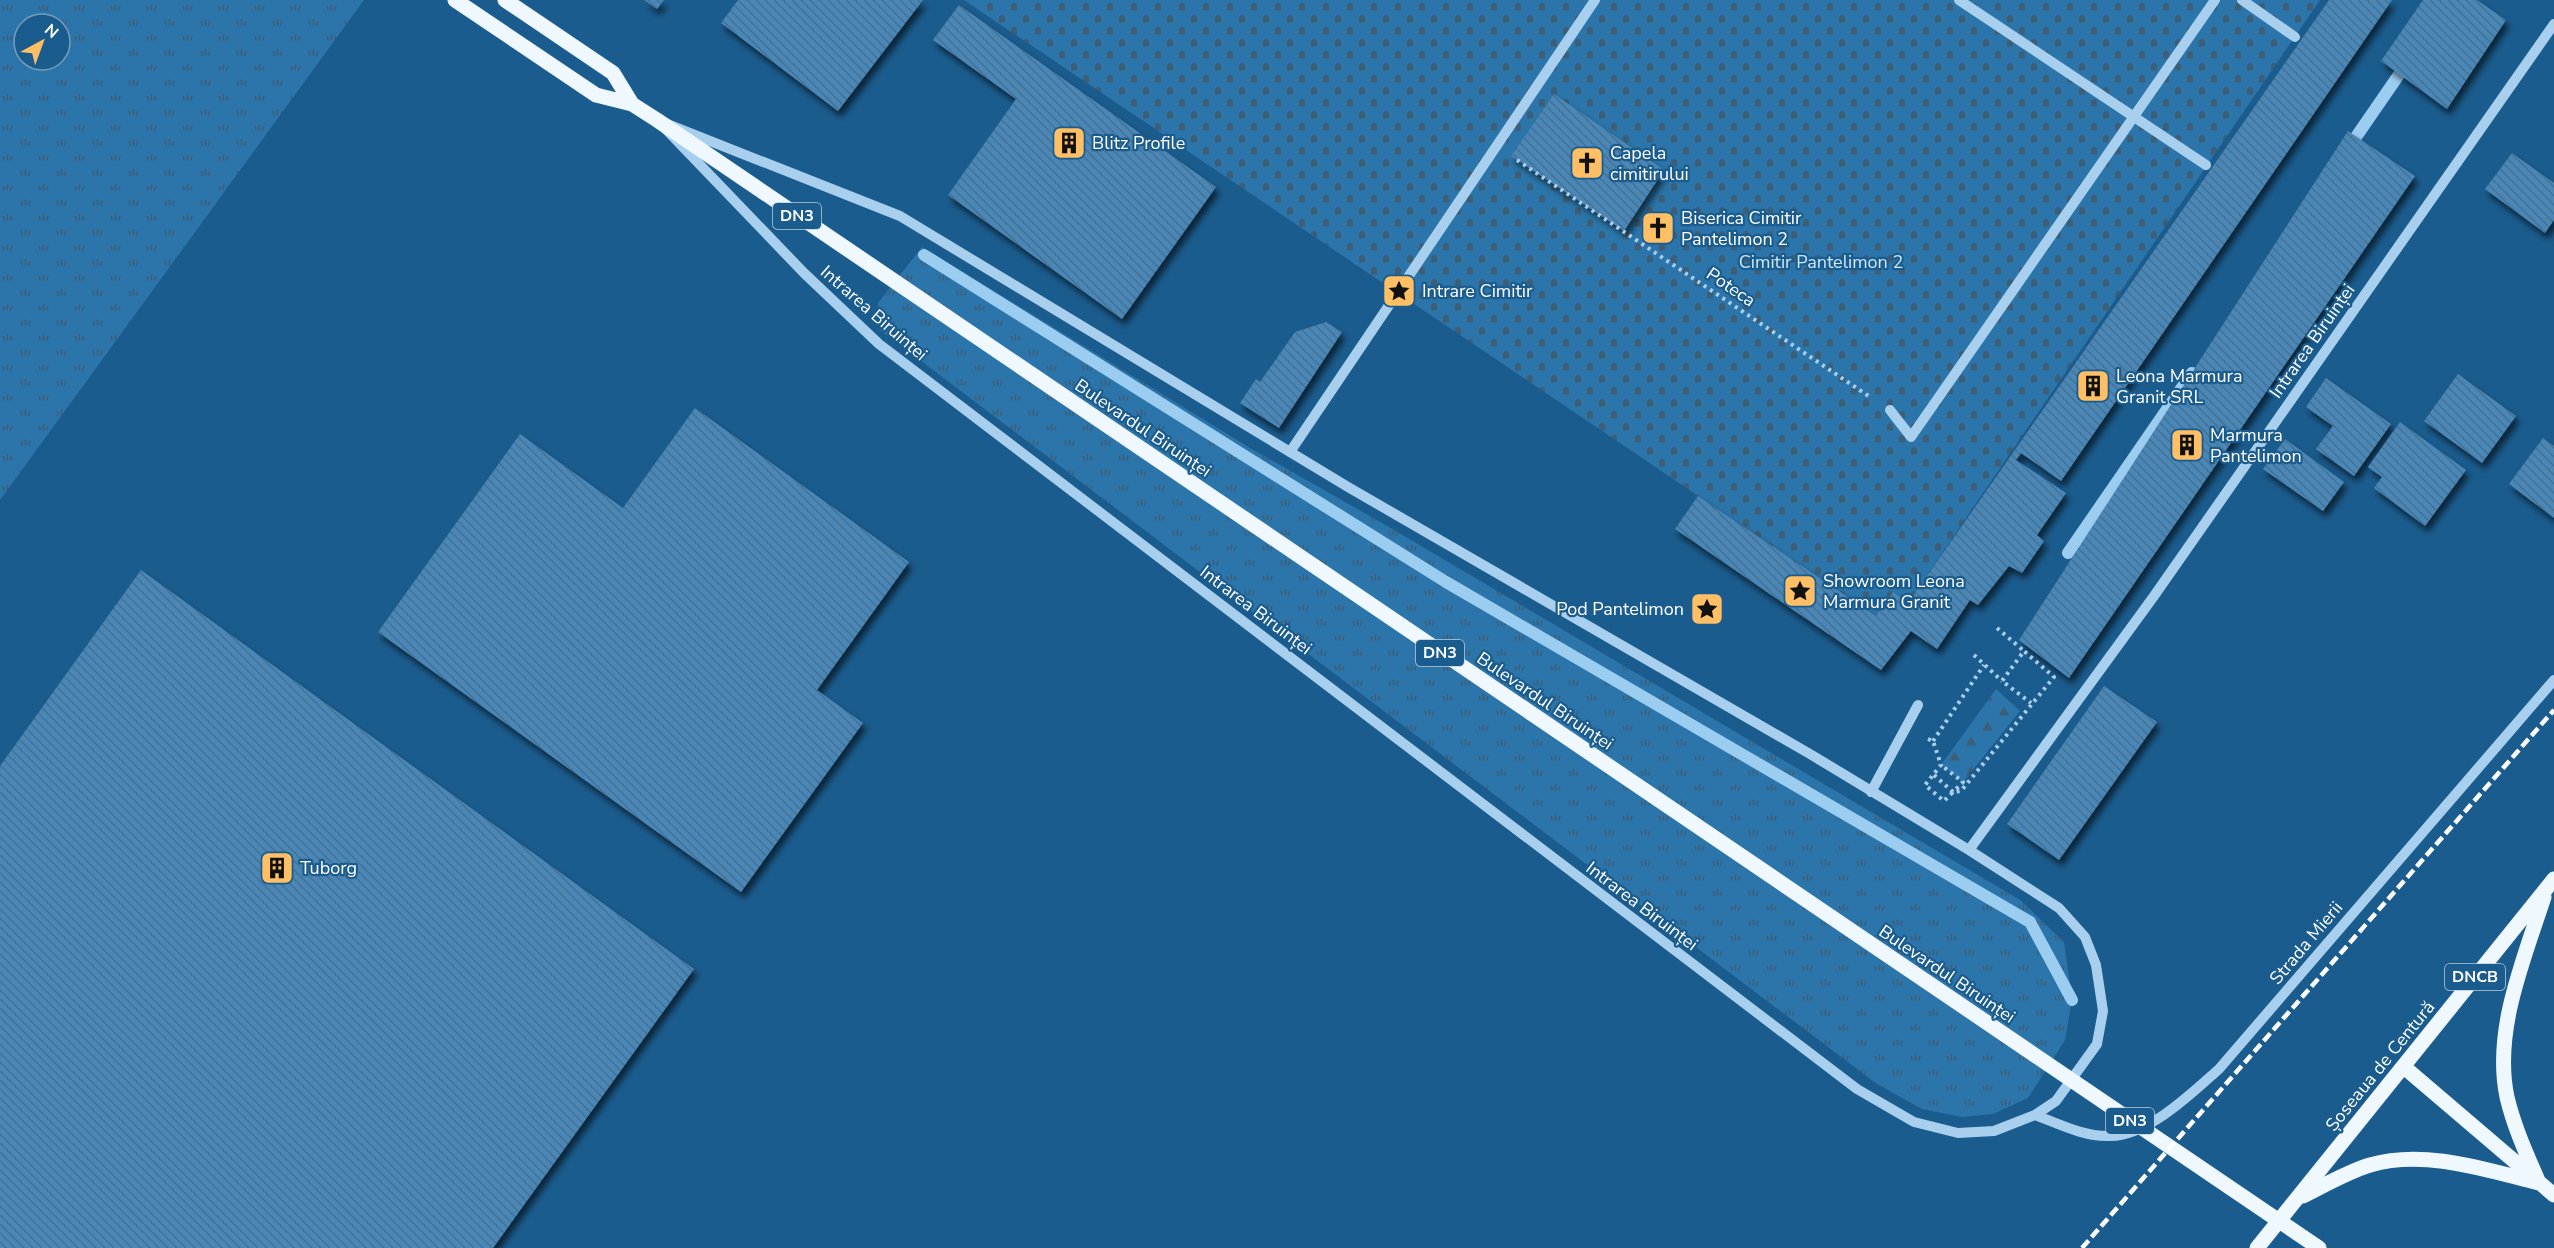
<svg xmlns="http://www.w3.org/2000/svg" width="2554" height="1248" font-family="'Nunito Sans',sans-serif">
	<defs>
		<pattern id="grass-tufts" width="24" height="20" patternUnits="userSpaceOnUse" patternTransform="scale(1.5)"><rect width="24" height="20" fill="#2b75aa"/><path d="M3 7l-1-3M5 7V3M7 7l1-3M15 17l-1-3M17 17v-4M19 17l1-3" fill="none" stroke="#3d5e76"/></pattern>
		<pattern id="forest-firs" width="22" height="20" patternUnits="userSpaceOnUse" patternTransform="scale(1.5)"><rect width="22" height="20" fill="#2b75aa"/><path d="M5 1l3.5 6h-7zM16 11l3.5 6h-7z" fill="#3d5e76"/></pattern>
		<pattern id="cemetery-stones" width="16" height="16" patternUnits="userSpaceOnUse" patternTransform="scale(1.5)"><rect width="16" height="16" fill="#2b75aa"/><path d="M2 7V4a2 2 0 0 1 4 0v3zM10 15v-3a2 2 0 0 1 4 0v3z" fill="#3d5e76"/></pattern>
		<pattern id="building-back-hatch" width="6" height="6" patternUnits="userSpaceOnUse" patternTransform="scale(1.5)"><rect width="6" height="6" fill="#4887b8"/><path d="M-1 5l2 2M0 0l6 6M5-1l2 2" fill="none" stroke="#4a6f8d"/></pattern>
		<filter id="shadow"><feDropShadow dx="3.5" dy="6" stdDeviation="3" flood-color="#0009"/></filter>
	</defs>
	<rect width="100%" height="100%" fill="#1b5c8e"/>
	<!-- grass -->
	<path fill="url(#grass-tufts)" fill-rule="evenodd" d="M0 0H364L0 500ZM24 24H60V60H24Z
		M922 247 1250 448 1389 527 2020 900 2064 942 2072 1000 2065 1040 2028 1098 1993 1114 1962 1117 1922 1109 1877 1084 880 330 878 303Z"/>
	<!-- forest -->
	<path fill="url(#forest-firs)" d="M1996 689 2020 711 1963 782 1941 765Z"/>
	<!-- cemetery -->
	<path fill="url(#cemetery-stones)" d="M964 0H2320L1908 603 1893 592 1876 616Z"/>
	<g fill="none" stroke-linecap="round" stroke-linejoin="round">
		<!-- stream -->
		<path stroke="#9bcdf0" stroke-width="12" d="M2347 150 2407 63
			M924 255 1446 582 2030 922 2072 1000
			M2068 553 2192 373"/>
	</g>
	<!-- building -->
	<path fill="url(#building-back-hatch)" filter="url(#shadow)" d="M644 0H664L657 9Z
		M738 0H923L838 111 721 23Z
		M2329 0H2392L2061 481 2021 453 2016 460 2066 493 2037 535 2044 541 2022 573 2009 566 1978 605 1970 600 1937 649 1911 631 1881 670 1675 529 1698 496 1876 616 1893 592 1908 603Z
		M2423 0H2477L2506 20 2447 109 2381 61Z
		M959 5 1216 187 1122 319 948 195 1016 99 933 40Z
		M1554 94 1664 170 1624 231 1511 156Z
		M2348 131 2415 176 2069 678 2019 640Z
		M2512 153 2554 183V220L2545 233 2485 189Z
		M1326 322 1342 332 1279 428 1240 403 1256 379 1260 382 1295 332Z
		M2458 374 2516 416 2482 463 2424 421Z
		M2326 378 2391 424 2354 476 2316 449 2333 426 2306 407Z
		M695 408 909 562 817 690 863 723 741 892 378 632 520 434 623 508Z
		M2400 422 2466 470 2425 526 2374 488 2382 477 2368 467Z
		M2543 438 2554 446V518L2509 484Z
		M2285 439 2344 482 2323 511 2263 469Z
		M141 570 694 969 493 1248H0V766Z
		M2104 686 2157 722 2059 860 2007 824Z"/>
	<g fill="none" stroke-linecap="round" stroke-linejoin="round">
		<!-- path -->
		<path stroke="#a8d0ee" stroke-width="4" stroke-dasharray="3 4.5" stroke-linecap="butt" d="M1517 160 1870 397
			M1997 628 2024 651
			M1974 655 2002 681
			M1928 739 1933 741 1941 765 1925 785 1944 801 1953 792 1961 791 2054 677 2024 651 2002 681 2031 703
			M1933 741 1984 665
			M1934 775 1953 792 1963 782 1941 765"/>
		<!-- minor -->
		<path stroke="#a8d0ee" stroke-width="10" d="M1959 0 2206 165
			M2242 0 2295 37
			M657 120 900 216 1348 487 1810 754 1969 850 2059 908 2085 937 2096 965 2103 1011 2097 1044 2056 1101 2035 1115 1994 1131 1958 1133 1914 1122 1857 1089 879 344 804 273Z
			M1890 410 1911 437 2215 0
			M1290 452 1595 0
			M1871 792 1918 705
			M1969 850 2154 596 2554 24
			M2035 1115C2059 1124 2084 1137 2110 1136 2148 1136 2192 1093 2219 1069L2554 680"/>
		<!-- major -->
		<path stroke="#eff7ff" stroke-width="15" d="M455 0 596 95 632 104 657 120 2319 1248
			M505 0 613 73 632 104
			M2404 1067 2554 1195
			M2539 1183C2527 1155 2514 1127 2507 1097 2493 1031 2524 959 2544 897
			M2303 1196C2325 1185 2347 1172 2370 1165 2425 1149 2486 1170 2539 1183
			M2257 1248 2554 879"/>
		<!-- rail -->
		<path stroke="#fff" stroke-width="4.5" stroke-dasharray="10 4.5" stroke-linecap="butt" d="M2082 1248 2554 710"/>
	</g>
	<!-- icons -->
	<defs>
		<symbol id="building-square" viewBox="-11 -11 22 22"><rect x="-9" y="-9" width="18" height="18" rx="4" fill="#ffbf65" stroke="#1b5c8e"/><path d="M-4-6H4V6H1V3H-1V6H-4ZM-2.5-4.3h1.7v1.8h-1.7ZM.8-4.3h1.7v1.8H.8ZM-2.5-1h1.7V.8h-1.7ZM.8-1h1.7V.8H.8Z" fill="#111"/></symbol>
		<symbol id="church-square" viewBox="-11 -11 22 22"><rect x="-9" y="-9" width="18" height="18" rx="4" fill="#ffbf65" stroke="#1b5c8e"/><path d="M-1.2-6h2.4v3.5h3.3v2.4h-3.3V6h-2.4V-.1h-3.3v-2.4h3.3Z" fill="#111"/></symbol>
		<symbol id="sight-square" viewBox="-11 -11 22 22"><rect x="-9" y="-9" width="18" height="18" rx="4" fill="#ffbf65" stroke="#1b5c8e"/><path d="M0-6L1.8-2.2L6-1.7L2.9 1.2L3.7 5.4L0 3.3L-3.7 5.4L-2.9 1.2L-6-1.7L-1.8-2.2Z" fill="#111"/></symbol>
	</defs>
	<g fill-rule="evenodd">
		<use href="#building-square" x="1050" y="124" width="38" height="38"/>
		<use href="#church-square" x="1568" y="144" width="38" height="38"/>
		<use href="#church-square" x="1639" y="209" width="38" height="38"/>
		<use href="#sight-square" x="1380" y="272" width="38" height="38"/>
		<use href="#building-square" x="2074" y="367" width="38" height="38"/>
		<use href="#building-square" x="2168" y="426" width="38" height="38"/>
		<use href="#sight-square" x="1781" y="572" width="38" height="38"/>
		<use href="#sight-square" x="1688" y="590" width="38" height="38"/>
		<use href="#building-square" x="258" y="849" width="38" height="38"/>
	</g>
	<g text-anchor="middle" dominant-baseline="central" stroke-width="4.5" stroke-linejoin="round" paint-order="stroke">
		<!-- shield labels -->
		<g fill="#1b5c8e" stroke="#bbcedd" stroke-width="1.5">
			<rect x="773" y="203" width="48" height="26" rx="4.5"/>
			<rect x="1416" y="640" width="48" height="26" rx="4.5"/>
			<rect x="2445" y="964" width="60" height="26" rx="4.5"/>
			<rect x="2106" y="1108" width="48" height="26" rx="4.5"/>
		</g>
		<g font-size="16" font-weight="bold" fill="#fff">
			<text x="797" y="216">DN3</text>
			<text x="1440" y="653">DN3</text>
			<text x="2475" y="977">DNCB</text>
			<text x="2130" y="1121">DN3</text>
		</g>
		<!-- poi labels -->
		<g font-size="18" fill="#fff" stroke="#1b5c8e" text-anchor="start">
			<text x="1092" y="143">Blitz Profile</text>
			<text x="1610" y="153">Capela<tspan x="1610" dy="21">cimitirului</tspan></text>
			<text x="1681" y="218">Biserica Cimitir<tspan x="1681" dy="21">Pantelimon 2</tspan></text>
			<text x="1422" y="291">Intrare Cimitir</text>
			<text x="2116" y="376">Leona Marmura<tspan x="2116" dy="21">Granit SRL</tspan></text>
			<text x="2210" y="435">Marmura<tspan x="2210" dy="21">Pantelimon</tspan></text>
			<text x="1823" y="581">Showroom Leona<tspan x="1823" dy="21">Marmura Granit</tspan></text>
			<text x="1684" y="609" text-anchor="end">Pod Pantelimon</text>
			<text x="300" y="868">Tuborg</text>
		</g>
		<!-- park labels -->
		<g font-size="18" fill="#cee7fa" stroke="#1b5c8e">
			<text x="1821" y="262">Cimitir Pantelimon 2</text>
		</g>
		<!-- street labels -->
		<g font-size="18" fill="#fff" stroke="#1b5c8e">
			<text transform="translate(1731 287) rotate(34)">Poteca</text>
			<text transform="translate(874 313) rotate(41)">Intrarea Biruinței</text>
			<text transform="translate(2312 341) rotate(-55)">Intrarea Biruinței</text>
			<text transform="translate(1143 428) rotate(34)">Bulevardul Biruinței</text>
			<text transform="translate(1256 610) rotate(37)">Intrarea Biruinței</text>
			<text transform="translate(1545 701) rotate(34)">Bulevardul Biruinței</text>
			<text transform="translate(1642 906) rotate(37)">Intrarea Biruinței</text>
			<text transform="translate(2306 943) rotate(-50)">Strada Mierii</text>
			<text transform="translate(1947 974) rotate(34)">Bulevardul Biruinței</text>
			<text transform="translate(2380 1066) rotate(-51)">Șoseaua de Centură</text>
		</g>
	</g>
	<!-- north arrow -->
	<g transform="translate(42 42) rotate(41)"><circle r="28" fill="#1b5c8e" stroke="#769dbb" stroke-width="1.5"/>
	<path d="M0-4.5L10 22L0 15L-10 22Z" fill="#ffbf65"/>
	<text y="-9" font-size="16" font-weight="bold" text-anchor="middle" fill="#ffffff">N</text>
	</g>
</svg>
